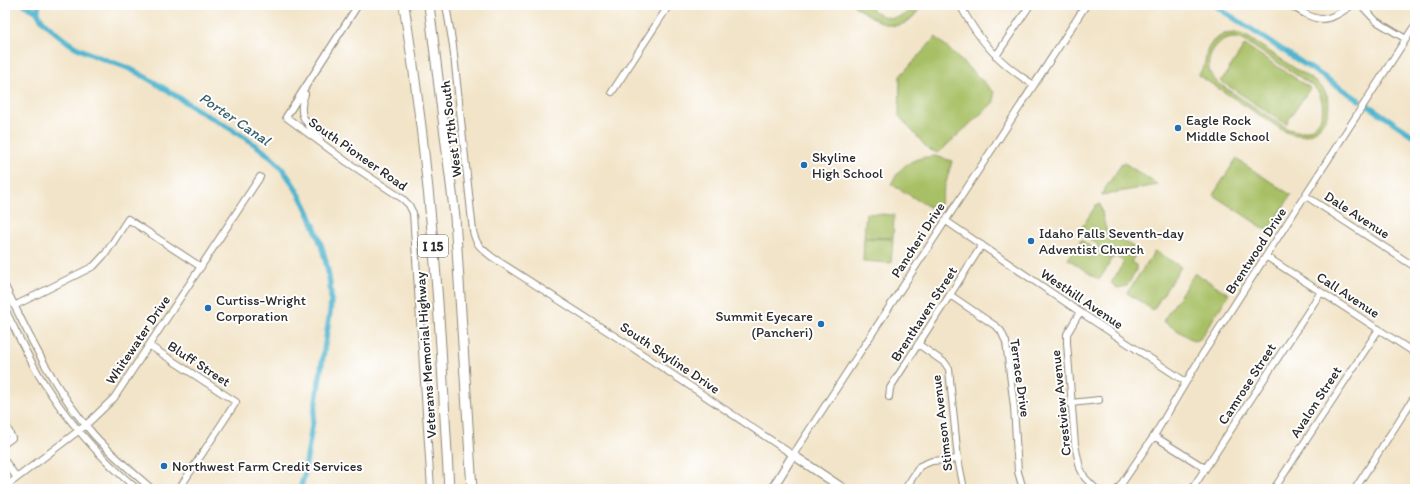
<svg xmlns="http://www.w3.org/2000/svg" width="1420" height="494" font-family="Itim,sans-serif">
	<rect width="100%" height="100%" fill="#fff"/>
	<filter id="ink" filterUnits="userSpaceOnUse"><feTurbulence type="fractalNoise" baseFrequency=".025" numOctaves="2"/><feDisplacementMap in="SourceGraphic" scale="8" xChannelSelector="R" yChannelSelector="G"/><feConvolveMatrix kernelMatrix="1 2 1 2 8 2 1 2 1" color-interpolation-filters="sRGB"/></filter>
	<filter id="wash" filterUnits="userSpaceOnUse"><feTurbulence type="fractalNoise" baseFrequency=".012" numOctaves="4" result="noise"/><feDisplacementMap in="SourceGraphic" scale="16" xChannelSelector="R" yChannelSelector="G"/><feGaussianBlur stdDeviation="0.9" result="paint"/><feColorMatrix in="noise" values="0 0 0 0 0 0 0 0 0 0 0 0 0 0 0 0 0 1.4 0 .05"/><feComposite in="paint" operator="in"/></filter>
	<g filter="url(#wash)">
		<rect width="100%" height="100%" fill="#f2e4c8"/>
		<!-- green -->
		<path fill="#a8c065" stroke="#6a7648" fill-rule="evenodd" d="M853 5C857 5 862 4 866 5 871 7 875 12 879 14 893 22 905 17 915 5H922C900 41 880 22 853 5Z
			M1236 33 1246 36 1317 83C1322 87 1326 92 1328 98 1332 113 1321 132 1305 135 1298 136 1291 134 1284 131L1198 75 1204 67 1207 50 1213 41 1224 34ZM1238 38 1245 41 1313 86C1328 99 1326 127 1304 131 1298 132 1293 130 1288 129L1218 83C1215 80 1212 76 1210 73 1205 59 1214 42 1228 39 1231 38 1235 38 1238 38Z
			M936 37 994 92V102L938 153 928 149 899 116 900 76Z
			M1245 45 1310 88 1286 124 1221 81Z
			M935 156 952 161 940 204 931 208 891 184C902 164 912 158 935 156Z
			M1236 159 1291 195 1268 231 1213 195Z
			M1123 162 1158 185 1101 195Z
			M1100 204 1106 230 1138 250 1131 262 1136 265V271L1127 286 1117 288 1111 283 1124 262 1115 256 1113 259 1097 248 1098 245 1079 232 1096 205Z
			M866 213 894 215 893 238 864 237Z
			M864 238 893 239 891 263 863 261Z
			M1081 240 1112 260 1099 280 1068 259Z
			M1155 251 1181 267 1153 310 1127 293Z
			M1195 273 1229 294 1200 339 1194 341 1163 321Z"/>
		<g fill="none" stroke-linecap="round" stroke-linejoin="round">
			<!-- canal -->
			<path stroke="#51b5cf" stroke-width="5.5" d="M25 5 38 12
				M39 5C38 8 37 11 38 14 42 23 61 37 69 43 87 55 108 60 128 68 154 80 178 98 203 113 229 128 254 141 276 162 304 192 329 253 331 295 331 301 331 307 330 313L304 476 300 489
				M1214 5 1359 100
				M1369 106 1415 137"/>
		</g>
	</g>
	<g filter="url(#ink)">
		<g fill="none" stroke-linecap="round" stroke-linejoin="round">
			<defs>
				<path id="minor" d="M358 5 286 117 347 162 403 199 409 205 413 213 431 489
					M446 5 453 46 473 231C476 245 481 248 492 257L624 342 793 455 1086 5
					M960 5C979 41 1000 64 1034 85
					M1290 5C1318 22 1324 25 1352 5
					M1361 5 1376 21 1406 39
					M996 56 1030 5
					M612 92 669 5
					M305 94C296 116 307 123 320 139
					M1306 196 1415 267
					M946 221 1080 312 1186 382
					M1267 257 1415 353
					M5 286C30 338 55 391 94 435 112 455 132 472 152 489
					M950 295 997 327 1001 331 1006 342 1014 407 1018 472 1023 489
					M14 306 94 266 106 253 128 219 201 267
					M5 309C16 332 27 355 40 377 66 419 99 457 137 489
					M1080 312 1067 334V343L1075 445 1080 468 1085 478 1096 489
					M918 344 945 363 949 369 958 459 964 489
					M150 346 236 402 179 489
					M889 397 890 388 982 245
					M1071 403 1099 400
					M5 423 12 438 5 443
					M1154 436 1205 468
					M5 461 17 478
					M5 487 86 425 114 398 260 177
					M905 489 920 466 932 461 958 459
					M1118 489 1154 436 1202 355 1415 25
					M1192 489 1321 292
					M1274 489 1379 329
					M1355 489 1415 396"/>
				<path id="major" d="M772 489 793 455 844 489"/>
				<path id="highway" d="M404 5C422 118 434 233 441 347 444 394 446 442 449 489
					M429 5 455 217 472 489"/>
			</defs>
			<!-- minor casing -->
			<use href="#minor" stroke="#8e887a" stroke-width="8"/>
			<!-- major casing -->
			<use href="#major" stroke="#8e887a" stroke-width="10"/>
			<!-- highway casing -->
			<use href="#highway" stroke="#8e887a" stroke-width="11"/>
			<!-- minor -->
			<use href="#minor" stroke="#fff" stroke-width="6"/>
			<!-- major -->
			<use href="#major" stroke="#fff" stroke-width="8"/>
			<!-- highway -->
			<use href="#highway" stroke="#fff" stroke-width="9"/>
		</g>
	</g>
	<!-- markers -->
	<g fill="#1f6fb2" stroke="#fff" stroke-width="1.5">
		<circle cx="1178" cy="128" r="4"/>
		<circle cx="804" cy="165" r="4"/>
		<circle cx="1031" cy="241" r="4"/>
		<circle cx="208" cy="308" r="4"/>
		<circle cx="821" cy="324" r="4"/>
		<circle cx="164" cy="466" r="4"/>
	</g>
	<g text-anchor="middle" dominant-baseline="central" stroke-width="4" stroke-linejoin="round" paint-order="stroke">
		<!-- shield labels -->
		<rect fill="#fff" stroke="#6b6b6b" stroke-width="1" x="418" y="235" width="30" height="22" rx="3"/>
		<g font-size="13" font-weight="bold" fill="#2b2b2b">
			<text x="433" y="246">I 15</text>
		</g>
		<!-- poi labels -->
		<g font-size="14" fill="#2b2b2b" stroke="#fff" text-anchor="start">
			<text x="1186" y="120">Eagle Rock<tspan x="1186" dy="16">Middle School</tspan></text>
			<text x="812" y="157">Skyline<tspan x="812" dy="16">High School</tspan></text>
			<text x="1039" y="233">Idaho Falls Seventh-day<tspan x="1039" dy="16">Adventist Church</tspan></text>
			<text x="216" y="300">Curtiss-Wright<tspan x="216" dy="16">Corporation</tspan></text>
			<text x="813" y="316" text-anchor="end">Summit Eyecare<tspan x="813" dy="16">(Pancheri)</tspan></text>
			<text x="172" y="466">Northwest Farm Credit Services</text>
		</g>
		<!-- street labels -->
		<g font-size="14" fill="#2b2b2b" stroke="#fff">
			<text transform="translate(451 129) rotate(-97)">West 17th South</text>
			<text transform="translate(358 154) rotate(35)">South Pioneer Road</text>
			<text transform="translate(1357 215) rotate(33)">Dale Avenue</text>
			<text transform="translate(918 240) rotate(-57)">Pancheri Drive</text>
			<text transform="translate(1256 251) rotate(-57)">Brentwood Drive</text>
			<text transform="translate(1348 295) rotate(33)">Call Avenue</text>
			<text transform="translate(1082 299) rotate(34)">Westhill Avenue</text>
			<text transform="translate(924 314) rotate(-57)">Brenthaven Street</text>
			<text transform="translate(138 340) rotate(-56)">Whitewater Drive</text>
			<text transform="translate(426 355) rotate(-94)">Veterans Memorial Highway</text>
			<text transform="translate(670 358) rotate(34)">South Skyline Drive</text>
			<text transform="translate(199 364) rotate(33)">Bluff Street</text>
			<text transform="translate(1020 378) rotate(82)">Terrace Drive</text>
			<text transform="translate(1247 384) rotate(-57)">Camrose Street</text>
			<text transform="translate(1316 402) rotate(-57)">Avalon Street</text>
			<text transform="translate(1061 403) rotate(-96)">Crestview Avenue</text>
			<text transform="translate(942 423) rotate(-97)">Stimson Avenue</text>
		</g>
		<!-- water labels -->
		<g font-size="15" font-style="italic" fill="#3a626d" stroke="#fff">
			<text transform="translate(235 119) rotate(34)">Porter Canal</text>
		</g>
	</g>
	<!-- margin -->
	<rect width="1420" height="494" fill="none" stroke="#fff" stroke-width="20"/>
</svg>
